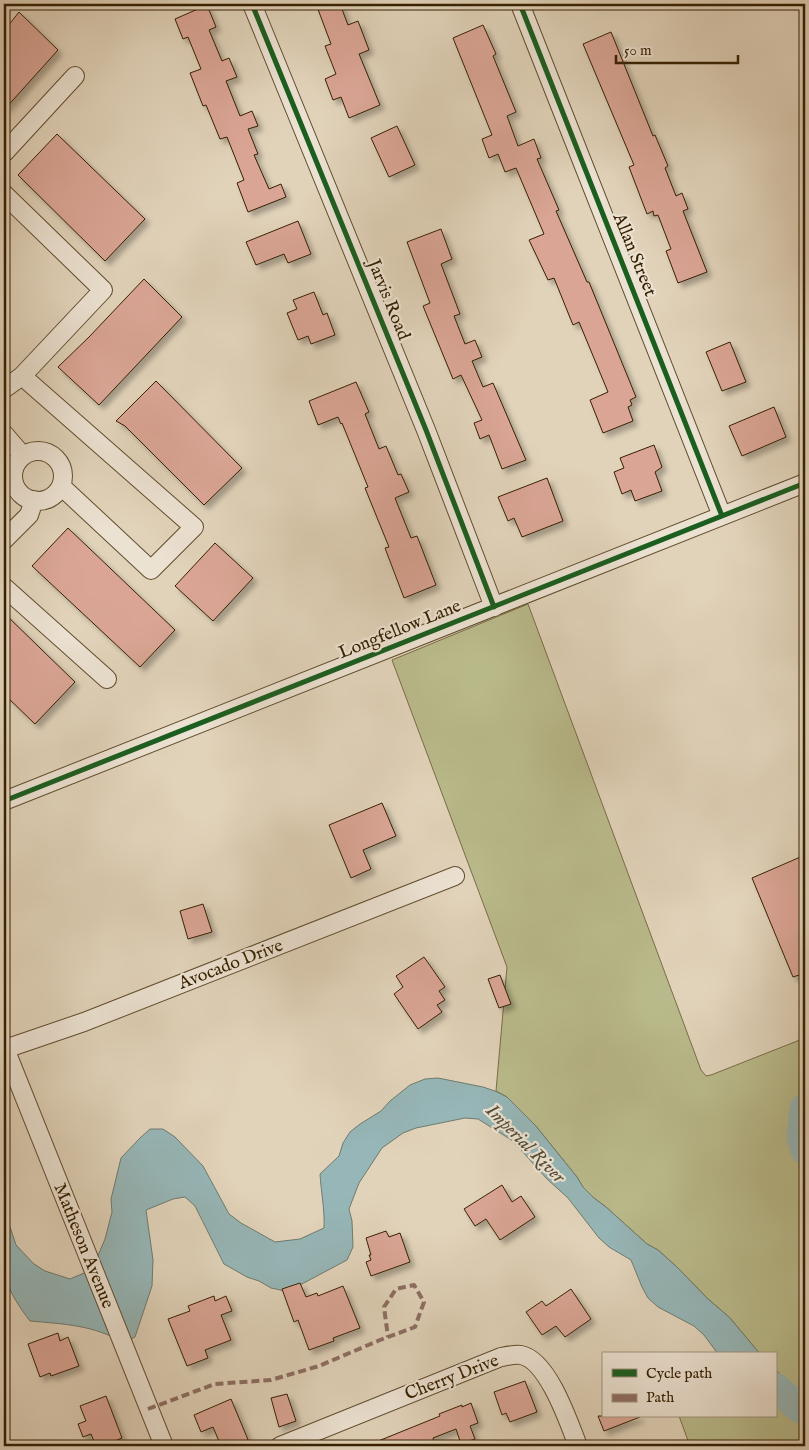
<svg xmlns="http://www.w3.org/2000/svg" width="809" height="1450" font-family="'IM FELL English',serif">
	<defs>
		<filter id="shadow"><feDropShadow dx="4.5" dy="4.5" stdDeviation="2.5" flood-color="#0004"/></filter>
	</defs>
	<rect width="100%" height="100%" fill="#e1d3ba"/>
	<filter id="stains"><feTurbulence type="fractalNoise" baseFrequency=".004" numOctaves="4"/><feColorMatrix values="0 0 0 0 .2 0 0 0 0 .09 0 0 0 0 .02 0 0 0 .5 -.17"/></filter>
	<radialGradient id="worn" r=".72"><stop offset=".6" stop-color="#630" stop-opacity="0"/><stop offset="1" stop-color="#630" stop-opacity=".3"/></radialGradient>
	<!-- green -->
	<path fill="#b9ba8b" stroke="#786d46" d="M528 604 701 1070 706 1076 711 1075 805 1038V1104L801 1118 799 1131 805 1145V1393L792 1386 775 1369V1354H760L730 1318 707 1298 678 1268 658 1250 647 1244 606 1207 594 1198 583 1187 577 1177 535 1125 507 1097 496 1091 507 967 392 660Z
		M775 1393 800 1416 805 1423V1446H690L679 1416H775Z"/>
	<!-- water -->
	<path fill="#96b6b7" stroke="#707a6e" d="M438 1078 483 1087 495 1091 507 1097 535 1125 577 1177 583 1187 594 1198 606 1207 647 1244 658 1250 678 1268 707 1298 730 1318 760 1354H718L704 1335 694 1326 658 1307 648 1298 642 1287 631 1260 609 1247 599 1238 568 1198 547 1179 513 1141 478 1119 465 1118 416 1128 403 1133 382 1148 359 1183 349 1209 352 1221 353 1247 347 1260 300 1285 285 1291 271 1288 259 1281 247 1277 224 1264 195 1206 185 1197 173 1199 146 1210 153 1260 152 1286 135 1337 124 1343C94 1325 64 1324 30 1321 19 1307 10 1292 4 1276V1209L16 1245 34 1264 45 1271 70 1279 84 1273 94 1265 105 1239 112 1212 111 1199 121 1158 140 1138 150 1129H163L175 1137 203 1166 229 1214 241 1223 275 1242 300 1239 324 1228C325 1210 321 1192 320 1174L339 1156 343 1143 350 1132 360 1124 381 1111 390 1101 410 1085 425 1079Z
		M775 1369 792 1386 805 1393V1410L775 1384Z"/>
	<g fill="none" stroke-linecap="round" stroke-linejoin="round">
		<!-- river -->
		<path stroke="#96b6b7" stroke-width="29" d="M805 1108 804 1109 801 1137 805 1150
			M775 1387 799 1408 805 1411"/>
	</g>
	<!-- building -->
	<path fill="#daa595" stroke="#362001" filter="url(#shadow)" d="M316 4H340L348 25 358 21 369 50 359 54 380 105 349 118 341 97 333 100 325 79 336 74 325 46 331 44Z
		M207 5 216 27 209 30 222 61 229 58 237 77 226 81 240 116 252 111 258 126 248 129 258 154 254 155 269 189 281 184 286 197 248 212 237 183 244 180 227 137 220 139 206 105 203 106 190 73 201 69 188 37 183 39 175 19Z
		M19 12 58 50 4 110V31Z
		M483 25 496 54 493 56 516 112 507 116 518 146 534 139 541 158 537 159 559 210 556 211 587 282H589L636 397 630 400 632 405 628 407 633 421 603 433 590 400 608 392 579 322 573 325 554 278 548 280 529 240 544 234 516 168 505 172 498 154 489 158 482 139 492 135 453 38Z
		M611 32 653 136 655 135 668 166 665 168 676 196 682 193 688 209 683 211 707 272 678 283 666 251 671 249 658 215 654 216 653 211 647 214 629 167 634 165 583 44Z
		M397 126 415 165 389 177 371 138Z
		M57 134 145 219 105 261 18 175Z
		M298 221 311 254 288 263 284 254 256 265 246 242Z
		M441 229 452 259 441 264 460 314 454 316 465 344 475 340 482 357 472 361 483 387 493 383 526 460 502 469 489 435 480 439 474 423 482 420 461 375 453 379 423 306 430 303 407 242Z
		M144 279 182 317 99 405 58 367 89 337Z
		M314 292 323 315 327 313 335 335 311 344 308 336 298 340 287 313 297 309 293 300Z
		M730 342 746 382 722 391 706 352Z
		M156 381 242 468 204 505 125 426 116 421Z
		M356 382 369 412 365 414 379 449 386 446 398 475 401 474 409 492 395 498 411 538 417 536 436 585 404 598 385 548 389 547 365 488 368 487 342 423 341 424 338 417 318 425 309 401Z
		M774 407 786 437 742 456 729 426Z
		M654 445 662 467 655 472 662 491 635 501 631 490 622 494 614 472 624 468 620 458Z
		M547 478 563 521 522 537 514 518 508 521 498 497Z
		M68 528 175 630 140 667 32 566Z
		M215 543 253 578 213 621 175 586Z
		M4 613 75 682 35 724 4 694Z
		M382 803 396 836 363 850 371 869 351 878 329 825Z
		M805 855V973L793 977 752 878Z
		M203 904 212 932 188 939 180 911Z
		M424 957 445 987 439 991 445 1000 437 1005 442 1012 418 1029 394 994 403 987 396 976Z
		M500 975 511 1004 499 1008 488 979Z
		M502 1185 512 1202 521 1196 535 1217 500 1240 486 1219 475 1226 464 1209Z
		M386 1231 389 1237 400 1233 410 1262 371 1276 366 1262 371 1260 369 1255H371L366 1238Z
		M300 1283 306 1297 317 1293 318 1296 343 1286 360 1328 333 1338 334 1341 309 1350 298 1320 294 1322 282 1289Z
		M571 1289 591 1319 565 1337 556 1326 542 1335 526 1312 542 1301 546 1306Z
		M214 1296 215 1301 226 1296 232 1311 221 1315 231 1340 205 1350 208 1358 187 1366 168 1319 190 1311 188 1306Z
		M58 1333 60 1341 68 1337 79 1366 51 1376 50 1373 40 1377 28 1344Z
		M525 1381 537 1412 510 1422 506 1413 502 1415 494 1392Z
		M287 1394 296 1421 279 1427 271 1398Z
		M106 1396 122 1438 102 1446H96L91 1434 83 1437 78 1424 86 1421 80 1406Z
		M231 1399 249 1442 238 1446H221L213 1427 201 1432 194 1415Z
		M471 1403 478 1423 470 1426 475 1439 461 1444 456 1429 433 1438 434 1442 423 1446H366L440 1416 439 1414 462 1405V1407Z
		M598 1416H640V1417L604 1431Z"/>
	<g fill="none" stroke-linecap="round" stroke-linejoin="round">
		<defs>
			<path id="minor" d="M252 4 426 430 494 607
				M520 4 722 516
				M4 153 75 76
				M4 194 103 290 22 376 4 389
				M22 376 194 527 151 570 61 486
				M4 434 23 456
				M13 476a25 25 0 1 1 50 0a25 25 0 1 1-50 0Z
				M4 540 29 515 34 500
				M4 587 107 679
				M4 801 805 483
				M4 1046 164 1446
				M5 1049 84 1022 455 876
				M280 1446 501 1357C507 1356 515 1354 521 1355 548 1360 569 1423 578 1446"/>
		</defs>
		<!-- minor casing -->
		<use href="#minor" stroke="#614d2f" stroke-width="20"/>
		<!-- minor -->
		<use href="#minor" stroke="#ece2d2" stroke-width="18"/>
		<!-- quiet -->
		<path stroke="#8d6e63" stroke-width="4" stroke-dasharray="8 4" stroke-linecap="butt" d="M148 1409 215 1384 271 1380 319 1366 380 1340 415 1327 424 1302 414 1285 396 1289 384 1307 388 1337"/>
		<defs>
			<path id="cycleway" d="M252 4 426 430 494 607
				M520 4 722 516
				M4 801 805 483"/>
		</defs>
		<!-- cycleway casing -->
		<use href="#cycleway" stroke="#ece2d2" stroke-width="8"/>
		<!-- cycleway -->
		<use href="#cycleway" stroke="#1b5e20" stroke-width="5"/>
	</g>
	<g text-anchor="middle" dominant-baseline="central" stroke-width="4.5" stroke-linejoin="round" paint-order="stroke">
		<!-- street labels -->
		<g font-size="18" fill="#362001" stroke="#ece2d2">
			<text transform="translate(634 255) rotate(68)">Allan Street</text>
			<text transform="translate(388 300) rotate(68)">Jarvis Road</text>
			<text transform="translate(400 630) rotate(-22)">Longfellow Lane</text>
			<text transform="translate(231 965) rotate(-21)">Avocado Drive</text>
			<text transform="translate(83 1246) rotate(68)">Matheson Avenue</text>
			<text transform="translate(452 1378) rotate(-21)">Cherry Drive</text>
		</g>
		<!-- water labels -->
		<g font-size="19" font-style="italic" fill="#534d38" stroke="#ece2d2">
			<text transform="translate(525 1144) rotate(45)">Imperial River</text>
		</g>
	</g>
	<!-- margin -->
	<rect width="809" height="1450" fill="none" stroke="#e1d3ba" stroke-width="20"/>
	<rect x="5" y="5" width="799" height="1440" fill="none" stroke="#362001" stroke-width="2.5"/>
	<rect x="10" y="10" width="789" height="1430" fill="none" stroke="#362001"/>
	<!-- legend -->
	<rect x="602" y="1352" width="175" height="65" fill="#ece2d2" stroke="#a3947e"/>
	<rect x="612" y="1369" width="25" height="8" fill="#1b5e20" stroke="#a3947e"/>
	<text x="646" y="1378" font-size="15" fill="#362001">Cycle path</text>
	<rect x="612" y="1394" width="25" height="8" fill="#8d6e63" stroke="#a3947e"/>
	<text x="646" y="1402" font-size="15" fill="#362001">Path</text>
	<!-- scale -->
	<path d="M616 55v8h122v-8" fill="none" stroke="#362001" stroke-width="2.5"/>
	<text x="624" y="55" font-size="15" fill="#362001" stroke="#ece2d2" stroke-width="4" paint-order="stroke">50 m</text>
	<rect width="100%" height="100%" filter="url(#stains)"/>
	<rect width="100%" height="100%" fill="url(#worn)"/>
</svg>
